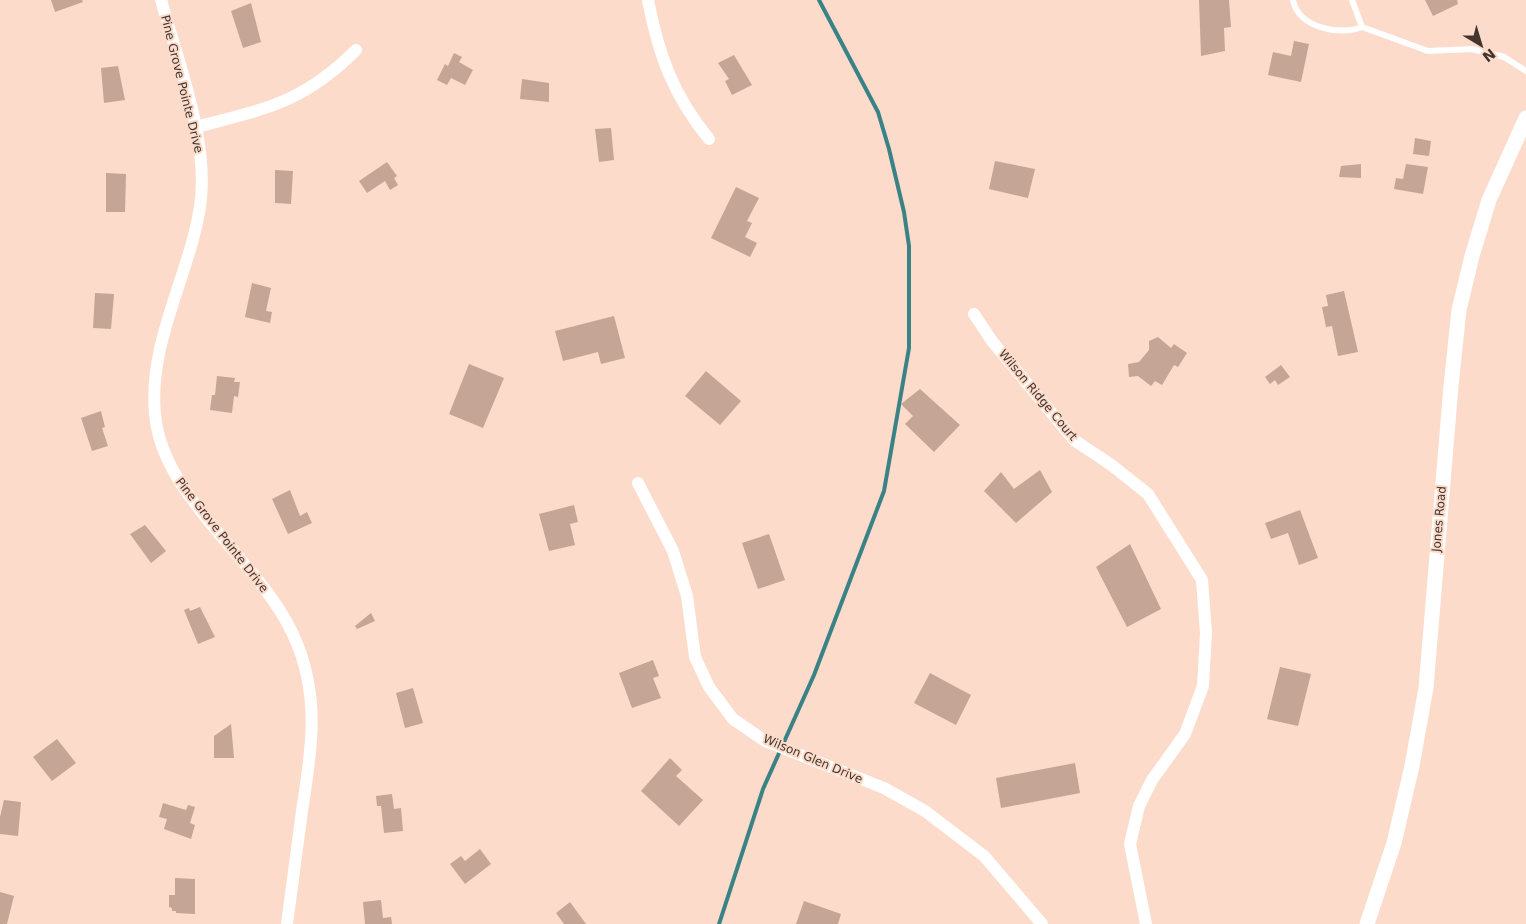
<svg xmlns="http://www.w3.org/2000/svg" width="1526" height="924" font-family="'DejaVu Sans',sans-serif">
	<rect width="100%" height="100%" fill="#fcdbca"/>
	<g fill="none" stroke-linecap="round" stroke-linejoin="round">
		<!-- stream -->
		<path stroke="#398286" stroke-width="4" d="M719 924 763 789 814 675 884 491 909 348V246L904 212 889 149 878 112 819 0"/>
	</g>
	<!-- building -->
	<path fill="#c5a596" d="M51 0H82L83 2 55 12Z
		M1199 0H1229L1231 27 1224 28 1225 51 1201 56Z
		M1425 0H1457L1458 4 1433 16Z
		M251 3 261 42 243 48 231 11Z
		M1294 41 1309 44 1301 82 1268 75 1273 52 1291 56Z
		M454 53 462 57 459 62 473 70 465 85 451 78 447 85 437 80 445 64 448 66Z
		M734 55 752 85 732 95 725 81 729 79 718 63Z
		M118 66 125 100 104 103 101 68Z
		M522 79 549 83V102L520 99Z
		M611 128 614 160 599 162 595 129Z
		M1415 138 1431 141 1429 156 1413 154Z
		M995 161 1035 169 1028 198 989 189Z
		M387 162 397 176 394 178 398 185 390 190 385 181 367 193 359 181Z
		M1361 164V178L1339 177 1341 166Z
		M1406 164 1428 167 1423 194 1394 189 1396 178 1403 179Z
		M275 170 293 171 291 204 275 203Z
		M106 173 126 174 125 212H106Z
		M736 187 759 198 747 221 752 223 745 237 757 243 750 257 711 238Z
		M252 283 271 288 266 311 272 312 270 323 245 317Z
		M1344 291 1358 352 1338 356 1332 326 1326 327 1322 307 1328 306 1326 295Z
		M95 293 114 294 111 329 93 328Z
		M614 316 625 358 601 364 598 352 563 361 555 331Z
		M1158 337 1171 348 1174 344 1187 353 1178 367 1174 365 1162 385 1155 381 1151 386 1138 376 1129 377 1128 364 1139 362 1149 350V341Z
		M469 364 504 378 483 428 449 414Z
		M1281 365 1290 377 1278 385 1275 380 1270 384 1265 377Z
		M706 371 741 401 720 425 685 396Z
		M217 376 235 378 234 382H240L238 397 234 396 232 413 210 410 212 395H215Z
		M920 389 960 425 934 452 905 424 913 416 901 404Z
		M101 411 105 427 102 428 108 446 92 451 81 418Z
		M1040 470 1052 492 1016 523 984 491 1001 472 1014 489Z
		M290 490 300 516 307 512 312 523 288 534 272 499Z
		M574 505 578 522 570 524 575 545 549 551 539 514Z
		M1300 510 1318 558 1299 565 1288 533 1271 539 1265 523Z
		M145 525 166 551 151 563 130 534Z
		M769 534 785 580 758 589 742 543Z
		M1130 544 1161 609 1127 627 1096 567Z
		M200 607 215 637 198 644 184 610 189 608 190 611Z
		M371 613 375 621 357 629 355 626Z
		M653 660 659 676 653 678 661 698 632 708 619 673Z
		M1280 667 1311 674 1298 726 1267 719Z
		M930 673 971 695 956 725 914 703Z
		M413 688 423 723 405 728 396 693Z
		M231 724 234 758H214V736Z
		M57 739 76 763 52 781 33 757Z
		M670 758 682 770 676 776 703 800 679 826 641 791Z
		M1075 763 1080 793 1001 808 996 778Z
		M392 794 394 809 401 808 403 831 384 833 381 806H377L376 796Z
		M4 800 21 802 18 836 0 834V817Z
		M163 803 186 810 188 805 195 807 190 823 195 825 191 839 164 829 167 819 159 817Z
		M480 849 491 864 465 884 450 864 461 856 465 861Z
		M175 878 195 879V914L176 913V911H172V908L169 907V895H175Z
		M0 892 14 896 7 924H0Z
		M381 900 383 918 391 917 392 924H365L363 902Z
		M804 901 841 914 838 924H796Z
		M570 902 586 924H564L556 913Z"/>
	<g fill="none" stroke-linecap="round" stroke-linejoin="round">
		<!-- service -->
		<path stroke="#fff" stroke-width="6" d="M1293 0C1298 28 1340 36 1362 27L1428 51 1472 49 1504 57 1526 71
			M1352 0 1362 27"/>
		<!-- minor -->
		<path stroke="#fff" stroke-width="12" d="M161 0C178 62 210 143 200 207 189 276 148 343 155 414 162 501 267 564 298 646 320 703 311 753 302 811 297 849 292 886 287 924
			M648 0C659 56 673 95 709 139
			M196 127C265 109 303 103 356 50
			M974 314 992 341 1074 440 1110 464 1148 494 1202 580 1206 633 1203 686 1185 734 1152 780 1139 806 1130 844 1146 924
			M638 483 673 551 687 596 695 657 709 687 733 719 765 741 884 788 925 811 984 856 1042 924"/>
		<!-- tertiary -->
		<path stroke="#fff" stroke-width="15" d="M1367 924 1394 843 1412 766 1426 688 1451 386 1459 310 1472 256 1489 200 1526 118"/>
	</g>
	<g text-anchor="middle" dominant-baseline="central" stroke-width="4" stroke-linejoin="round" paint-order="stroke">
		<!-- street labels -->
		<g font-size="12" fill="#42352e" stroke="#fcdbca">
			<text transform="translate(182 84) rotate(76)">Pine Grove Pointe Drive</text>
			<text transform="translate(1038 395) rotate(50)">Wilson Ridge Court</text>
			<text transform="translate(1439 519) rotate(-85)">Jones Road</text>
			<text transform="translate(222 535) rotate(52)">Pine Grove Pointe Drive</text>
			<text transform="translate(813 759) rotate(23)">Wilson Glen Drive</text>
		</g>
	</g>
	<!-- north arrow -->
	<g transform="translate(1481 45) rotate(142)" stroke="#fcdbca" stroke-width="4" paint-order="stroke">
	<path d="M0-4L9 19L0 12L-9 19Z" fill="#42352e"/>
	<text y="-8" font-size="14" font-weight="bold" text-anchor="middle" fill="#42352e">N</text>
	</g>
</svg>
